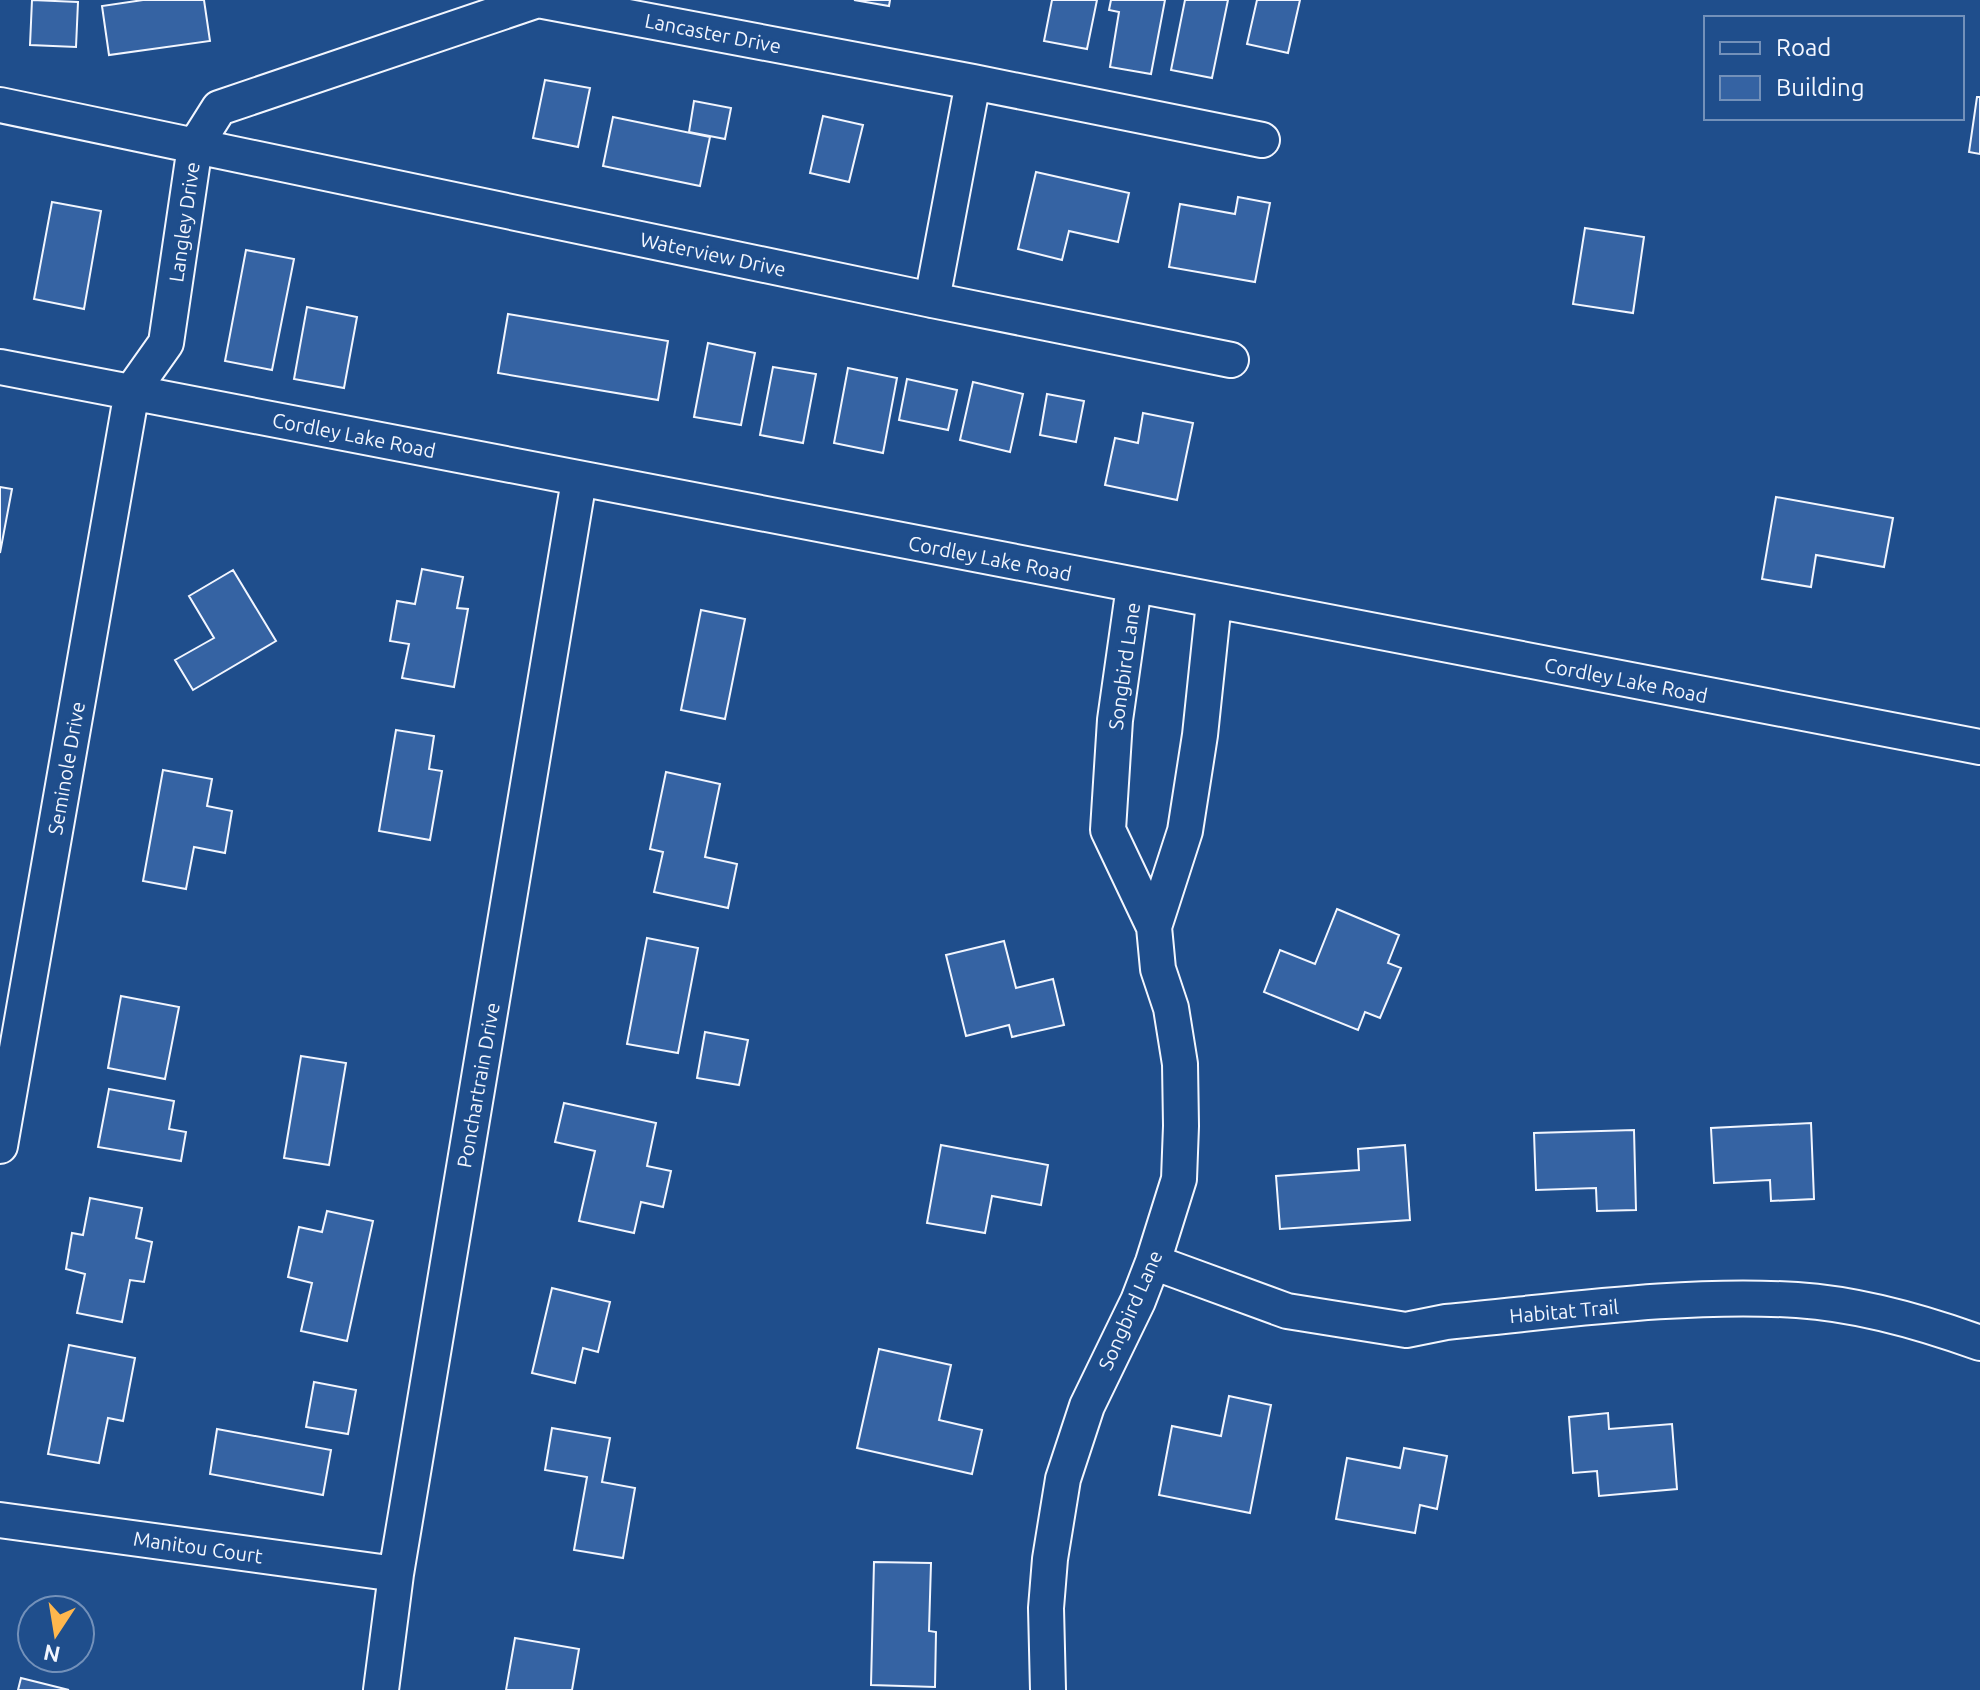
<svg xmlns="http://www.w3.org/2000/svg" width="1980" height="1690" font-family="Ubuntu,sans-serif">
	<rect width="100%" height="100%" fill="#1f4e8c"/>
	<!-- building -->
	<path fill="#3563a3" stroke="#f2f6ff" stroke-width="2" d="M32 0 78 2 76 47 30 45Z
		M143 0H204L210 41 109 55 102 6Z
		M854 0H890L889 6Z
		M1052 0H1097L1087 49 1044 41Z
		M1111 0H1165L1151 74 1110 67 1119 12 1109 10Z
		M1185 0H1228L1212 78 1171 70Z
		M1257 0H1300L1288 53 1247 44Z
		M545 80 590 88 578 147 533 138Z
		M1977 97H1980V154L1969 152Z
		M694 101 731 108 725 139 689 132Z
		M823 116 863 125 849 182 810 173Z
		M613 117 710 137 700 186 603 166Z
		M1036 172 1129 193 1118 242 1069 231 1062 260 1018 249Z
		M1238 197 1270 203 1255 282 1169 267 1180 204 1235 214Z
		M52 202 101 211 84 309 34 299Z
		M1585 228 1644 237 1633 313 1573 304Z
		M246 250 294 259 272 370 225 361Z
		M307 307 357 317 344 388 294 379Z
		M508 314 668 341 658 400 498 373Z
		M708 343 755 353 741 425 694 417Z
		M773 367 816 374 803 443 760 435Z
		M848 368 897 378 883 453 834 443Z
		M907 379 957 390 948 430 899 420Z
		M973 382 1023 394 1010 452 960 440Z
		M1047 394 1084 401 1076 442 1040 435Z
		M1143 413 1193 423 1177 500 1105 485 1115 438 1138 443Z
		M0 487 12 489 0 553Z
		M1776 497 1893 518 1884 567 1816 555 1811 587 1762 579Z
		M422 569 463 577 457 608 468 609 454 687 402 678 409 644 390 641 397 601 415 604Z
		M233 570 276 641 193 690 175 660 214 638 189 596Z
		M701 610 745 619 725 719 681 710Z
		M396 730 434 736 429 769 442 771 430 840 379 831Z
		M163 770 212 779 207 806 232 811 225 853 194 847 186 889 143 881Z
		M666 772 720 784 705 857 737 864 728 908 654 892 663 852 650 849Z
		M1337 909 1399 935 1388 963 1401 968 1380 1018 1365 1012 1358 1030 1264 992 1280 950 1315 964Z
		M647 938 698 948 678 1053 627 1044Z
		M1004 941 1016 988 1053 979 1064 1025 1012 1037 1009 1025 966 1036 946 955Z
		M121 996 179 1007 165 1079 108 1068Z
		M705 1032 748 1040 739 1085 697 1078Z
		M301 1056 346 1063 329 1165 284 1158Z
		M109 1089 174 1101 169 1129 186 1132 181 1161 98 1147Z
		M564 1103 656 1123 647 1166 671 1171 663 1207 641 1202 634 1233 579 1221 595 1151 555 1142Z
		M1811 1123 1814 1199 1771 1201 1770 1180 1714 1183 1711 1128Z
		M1634 1130 1636 1210 1597 1211 1596 1188 1536 1190 1534 1133Z
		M941 1145 1048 1165 1041 1205 992 1196 985 1233 927 1223Z
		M1405 1145 1410 1220 1280 1229 1276 1176 1359 1170 1358 1149Z
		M90 1198 142 1208 136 1238 152 1242 144 1282 130 1280 122 1322 77 1313 85 1274 66 1269 72 1233 83 1235Z
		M327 1211 373 1221 347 1341 301 1331 312 1283 288 1277 299 1227 322 1232Z
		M552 1288 610 1302 598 1352 583 1348 575 1383 532 1373Z
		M69 1345 135 1358 123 1421 108 1418 99 1463 48 1454Z
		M879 1349 951 1365 939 1420 982 1430 972 1474 857 1448Z
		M314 1382 356 1390 348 1434 306 1427Z
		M1229 1396 1271 1405 1250 1513 1159 1495 1172 1426 1221 1436Z
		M1608 1413 1609 1429 1672 1424 1677 1489 1599 1496 1597 1471 1573 1473 1569 1417Z
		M552 1428 610 1438 602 1482 635 1488 623 1558 574 1550 587 1477 545 1470Z
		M217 1429 331 1450 323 1495 210 1474Z
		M1404 1448 1447 1456 1437 1509 1420 1505 1415 1533 1336 1519 1347 1458 1400 1468Z
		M874 1562 931 1563 929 1631 936 1632 935 1687 871 1685Z
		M515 1638 579 1649 572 1690H506Z
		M21 1678 69 1690H18Z"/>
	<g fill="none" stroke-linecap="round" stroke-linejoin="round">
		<defs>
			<path id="minor" d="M0 105 932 300 1231 360
				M932 300 973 82
				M0 367 1980 747
				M1154 927 1185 831 1200 735 1214 602
				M0 1146 132 391 166 343 195 146 219 108 538 0 973 82 1262 140
				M1153 1262 1287 1311 1406 1330 1446 1322C1562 1311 1681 1293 1797 1300 1859 1304 1922 1322 1980 1343
				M0 1520 396 1574
				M381 1690 396 1574 579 480
				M1048 1690 1046 1608 1050 1559 1063 1479 1087 1406 1138 1301 1153 1262 1179 1179 1181 1126 1180 1064 1171 1008 1158 969 1154 927 1108 830 1115 720 1134 586"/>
		</defs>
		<!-- minor casing -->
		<use href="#minor" stroke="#f2f6ff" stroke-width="38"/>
		<!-- minor -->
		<use href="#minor" stroke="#1f4e8c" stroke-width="34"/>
	</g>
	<g text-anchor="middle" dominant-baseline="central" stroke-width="6" stroke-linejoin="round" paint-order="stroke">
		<!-- street labels -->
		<g font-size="20" fill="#f2f6ff" stroke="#1f4e8c">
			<text transform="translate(713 33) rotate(11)">Lancaster Drive</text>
			<text transform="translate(184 222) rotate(-82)">Langley Drive</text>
			<text transform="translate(713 254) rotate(12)">Waterview Drive</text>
			<text transform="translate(354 435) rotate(11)">Cordley Lake Road</text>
			<text transform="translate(990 558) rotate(11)">Cordley Lake Road</text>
			<text transform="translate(1124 666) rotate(-82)">Songbird Lane</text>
			<text transform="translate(1626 680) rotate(11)">Cordley Lake Road</text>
			<text transform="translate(66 768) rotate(-80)">Seminole Drive</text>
			<text transform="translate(478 1085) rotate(-80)">Ponchartrain Drive</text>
			<text transform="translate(1130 1310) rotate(-66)">Songbird Lane</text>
			<text transform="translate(1564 1311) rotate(-5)">Habitat Trail</text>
			<text transform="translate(198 1547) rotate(8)">Manitou Court</text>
		</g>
	</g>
	<!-- legend -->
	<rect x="1704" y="16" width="260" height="104" fill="#1f4e8c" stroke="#7391ba" stroke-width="2"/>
	<rect x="1720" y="42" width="40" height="12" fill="#1f4e8c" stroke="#7391ba" stroke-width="2"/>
	<text x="1776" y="56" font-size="24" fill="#f2f6ff">Road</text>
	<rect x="1720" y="76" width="40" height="24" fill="#3563a3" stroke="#7391ba" stroke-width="2"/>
	<text x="1776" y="96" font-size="24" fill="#f2f6ff">Building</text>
	<!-- north arrow -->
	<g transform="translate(56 1634) rotate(192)"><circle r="38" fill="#1f4e8c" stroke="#7391ba" stroke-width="2"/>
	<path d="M0-6L14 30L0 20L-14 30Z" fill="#ffb74d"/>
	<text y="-12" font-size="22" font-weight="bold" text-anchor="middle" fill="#f2f6ff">N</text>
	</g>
</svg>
